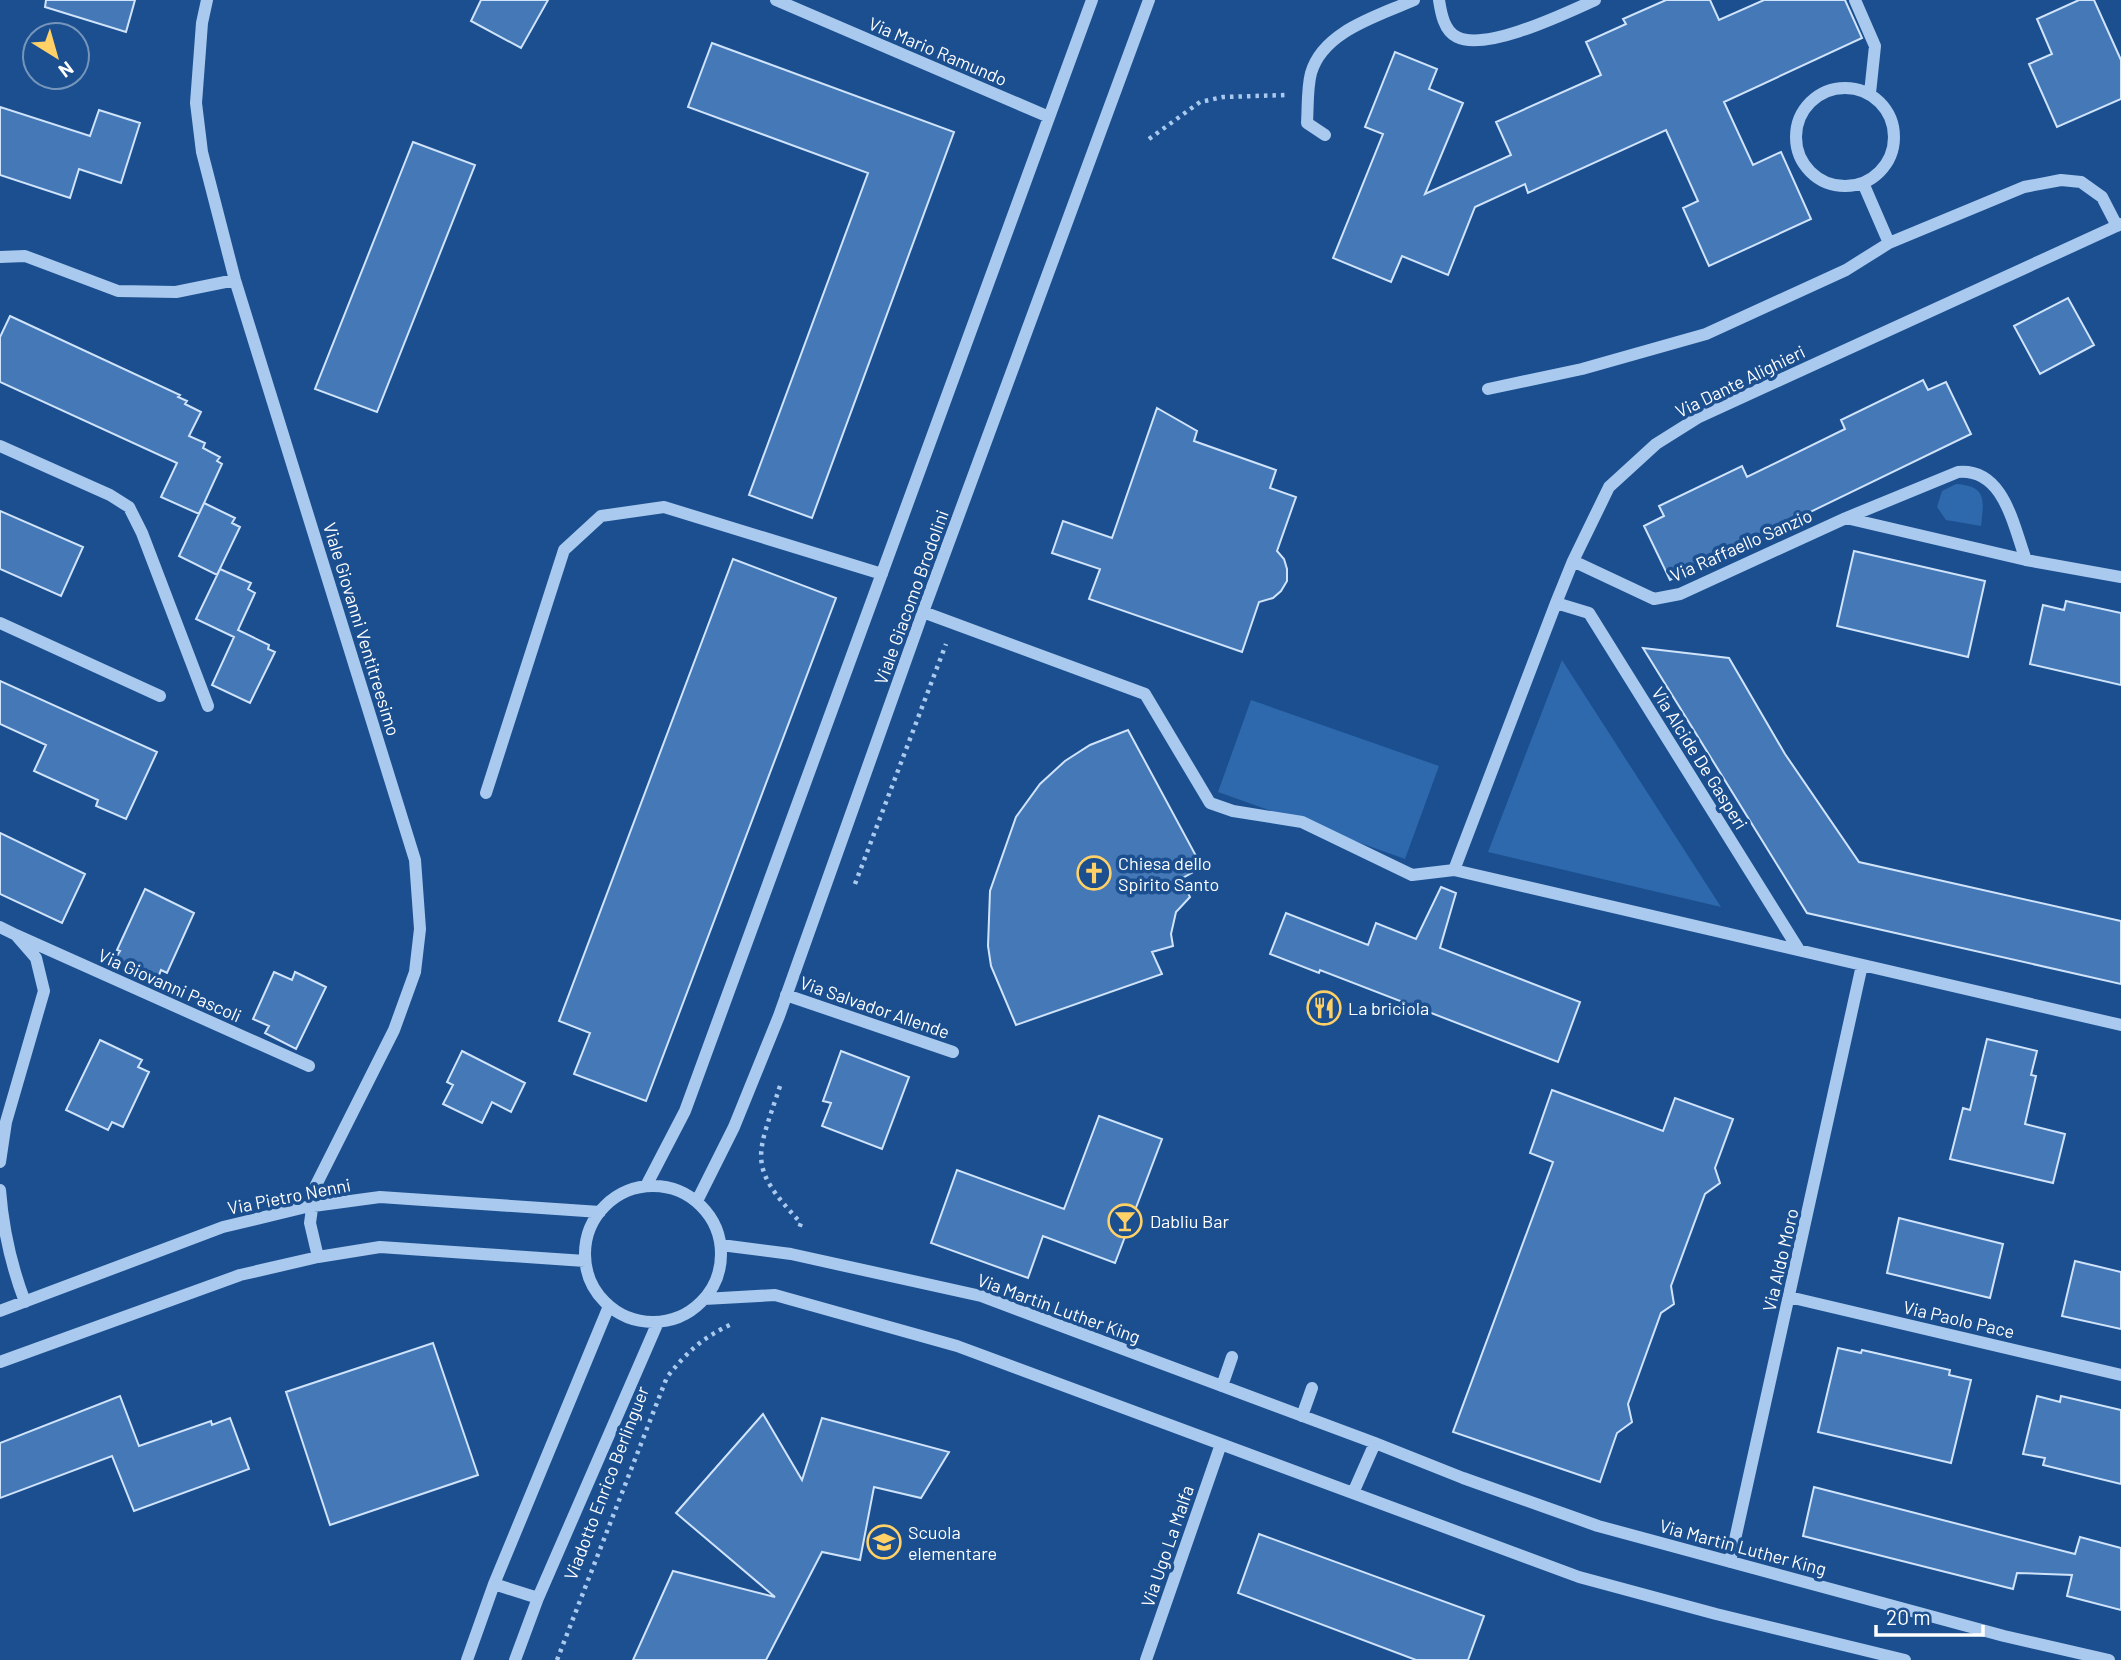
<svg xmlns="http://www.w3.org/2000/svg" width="2121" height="1660" font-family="Barlow,sans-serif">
	<rect width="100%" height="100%" fill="#1b4f8f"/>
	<!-- green -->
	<path fill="#2e69ad" d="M1956 484C1987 486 1984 500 1981 526L1946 520 1937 507 1942 491Z
		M1562 660 1721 907 1488 852Z
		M1251 700 1439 766 1405 859 1218 792Z"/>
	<!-- building -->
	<path fill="#4478b7" stroke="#cfe3fa" stroke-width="2" d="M46 0H135L126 32 45 7Z
		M481 0H548L521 48 471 21Z
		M1666 0H1710L1719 20 1764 0H1845L1862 38 1724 102 1753 165 1781 152 1811 219 1709 266 1683 208 1698 201 1666 130 1528 193 1525 184 1475 207 1448 275 1402 256 1391 282 1333 258 1383 134 1365 127 1395 52 1437 69 1429 89 1463 103 1425 194 1511 155 1496 122 1601 75 1586 42 1626 24 1623 19Z
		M2079 0H2094L2121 60V99L2057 127 2029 64 2052 54 2037 19Z
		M712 43 954 132 812 518 749 495 868 173 688 107Z
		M0 107 90 136 99 110 140 123 121 183 79 169 70 198 0 175Z
		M413 142 475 165 377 412 315 389Z
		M2068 298 2094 345 2040 374 2014 326Z
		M10 316 180 395 178 397 187 401 185 404 201 412 189 436 205 443 203 448 220 457 217 461 222 464 199 514 161 497 177 463 0 382V337Z
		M1923 380 1928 390 1946 382 1971 434 1670 580 1644 526 1664 516 1659 506 1742 466 1747 477 1845 429 1841 420Z
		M1157 408 1197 431 1194 441 1276 470 1270 488 1296 497 1277 551 1284 559 1287 569V581L1281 591 1273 598 1259 602 1242 652 1089 599 1100 569 1052 553 1063 521 1112 538Z
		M204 503 235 518 232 523 240 527 217 575 179 556Z
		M0 511 83 547 61 596 0 569Z
		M1854 551 1985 581 1968 657 1837 626Z
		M733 559 836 598 646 1101 574 1074 590 1033 559 1021Z
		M220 569 251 583 248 589 255 593 238 630 269 645 268 649 275 652 250 703 212 685 234 637 196 619Z
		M2066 601 2121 613V685L2030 664 2043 605 2064 610Z
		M1643 648 1729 658 1785 754 1859 862 2121 921V984L1807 913Z
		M0 681 157 752 126 819 96 806 98 800 34 771 46 745 0 724Z
		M1128 730 1202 867 1181 879 1190 897 1176 912 1171 934 1173 946 1152 952 1162 974 1016 1025 991 966 988 946 990 891 1016 817 1040 784 1065 761 1090 745Z
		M0 833 85 874 62 923 0 894Z
		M1441 887 1456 893 1440 948 1580 1002 1558 1062 1320 970 1319 973 1270 954 1286 913 1368 945 1376 923 1416 939Z
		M145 889 194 913 167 973 161 970 156 983 113 962 120 951 117 950Z
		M274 972 292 980 295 972 326 987 296 1049 265 1033 269 1026 253 1019Z
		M1987 1039 2037 1051 2031 1075 2036 1076 2025 1124 2065 1134 2053 1183 1950 1159 1963 1108 1970 1110Z
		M100 1040 142 1060 138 1067 149 1072 123 1127 112 1122 108 1130 66 1110Z
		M462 1051 525 1083 511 1112 492 1102 482 1123 443 1104 453 1085 447 1082Z
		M841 1051 909 1077 882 1149 822 1126 831 1103 823 1101Z
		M1552 1090 1663 1131 1675 1098 1733 1119 1715 1168 1720 1183 1705 1194 1671 1286 1674 1304 1661 1313 1628 1404 1632 1422 1617 1433 1600 1482 1453 1432 1553 1162 1530 1153Z
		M1099 1116 1162 1139 1115 1263 1043 1236 1028 1278 931 1243 957 1170 1064 1209Z
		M1899 1218 2003 1244 1990 1298 1887 1273Z
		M2075 1261 2121 1272V1329L2062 1316Z
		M433 1343 478 1475 330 1525 286 1392Z
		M1838 1348 1861 1353 1862 1350 1950 1370 1949 1375 1971 1380 1951 1463 1818 1432Z
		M120 1396 139 1446 211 1421 212 1425 230 1418 249 1469 134 1511 112 1456 0 1498V1443Z
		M2037 1396 2060 1402 2061 1396 2121 1410V1484L2043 1465 2045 1458 2023 1454Z
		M763 1414 802 1480 822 1418 949 1452 921 1498 874 1487 860 1560 822 1552 766 1660H633L673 1571 775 1597 676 1513Z
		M1814 1487 2075 1554 2080 1537 2121 1548V1610L2067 1596 2072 1575 2017 1573 2013 1589 1803 1536Z
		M1259 1534 1484 1616 1468 1660H1416L1238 1593Z"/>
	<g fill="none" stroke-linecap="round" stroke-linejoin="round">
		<!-- path -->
		<path stroke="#a9c9ee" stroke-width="4.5" stroke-dasharray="3.5 5" stroke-linecap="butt" d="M1149 139 1200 102 1223 97 1286 95
			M855 884 946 644
			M780 1086C757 1157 746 1165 801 1223L798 1231
			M557 1660 667 1377C688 1351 703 1337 734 1323"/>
		<!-- minor -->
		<path stroke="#a9c9ee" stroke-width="12" d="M207 0 202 23 196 103 202 152 235 280 415 860 420 929 415 972 394 1030 315 1187 310 1223 318 1257
			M776 0 1049 117
			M1439 0C1441 13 1444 31 1457 37 1486 52 1566 13 1595 0
			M1855 0 1875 46 1870 93
			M1796 137a49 49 0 1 1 98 0a49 49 0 1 1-98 0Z
			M1325 135 1307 123C1308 107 1307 88 1311 73 1323 31 1378 16 1414 0
			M1863 183 1889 243
			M0 257 25 256 118 291 176 292 235 280
			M1488 389 1582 369 1706 334 1846 270 1889 243 2024 187 2061 180 2081 182 2102 197 2117 226
			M0 446 110 495 129 507 142 533 208 706
			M1846 518 1958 472C2004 468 2013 525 2026 560
			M1573 561 1654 599 1680 594 1846 518 2026 560 2121 577
			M1556 603 1589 613 1799 950
			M923 612 1145 694 1210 803 1233 811 1302 822 1412 875 1454 870 2121 1025
			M0 623 160 696
			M486 793 564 550 601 516 664 507 882 574
			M1454 870 1556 603 1573 561 1609 487 1656 444 1699 417 2121 224
			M0 927 16 935 36 958 44 991 6 1122 0 1162
			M16 935 309 1066
			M786 995 953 1052
			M646 1186 685 1111 1092 0
			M585 1254a68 68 0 1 1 136 0a68 68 0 1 1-136 0Z
			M0 1190C3 1230 11 1265 25 1302
			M697 1201 734 1127 779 1016 923 612 1149 0
			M721 1245 791 1254 981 1296 1375 1443 1463 1478 1598 1526 2004 1636 2109 1660
			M1789 1297 2121 1375
			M704 1299 775 1295 957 1346 1579 1577 1716 1614 1905 1660
			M0 1311 223 1227 306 1207 380 1197 600 1212
			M0 1362 240 1275 318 1257 380 1247 585 1261
			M1222 1386 1232 1357
			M1302 1416 1312 1388
			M1353 1493 1375 1443
			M1730 1562 1862 965
			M494 1584 538 1598
			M467 1660 494 1584 609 1306
			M515 1660 538 1598 658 1322
			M1146 1660 1221 1444"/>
	</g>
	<!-- icons -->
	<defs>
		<symbol id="church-ring" viewBox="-11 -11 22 22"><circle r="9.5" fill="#1b4f8f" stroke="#ffd166" stroke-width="1.5"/><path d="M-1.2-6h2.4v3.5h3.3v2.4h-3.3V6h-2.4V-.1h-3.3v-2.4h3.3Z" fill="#ffd166"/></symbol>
		<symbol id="restaurant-ring" viewBox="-11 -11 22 22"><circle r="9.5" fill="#1b4f8f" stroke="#ffd166" stroke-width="1.5"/><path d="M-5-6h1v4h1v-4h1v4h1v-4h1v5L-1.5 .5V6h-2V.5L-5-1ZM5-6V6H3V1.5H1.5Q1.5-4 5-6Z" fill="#ffd166"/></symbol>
		<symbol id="bar-ring" viewBox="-11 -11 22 22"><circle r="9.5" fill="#1b4f8f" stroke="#ffd166" stroke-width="1.5"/><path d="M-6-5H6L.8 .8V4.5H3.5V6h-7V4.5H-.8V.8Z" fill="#ffd166"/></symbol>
		<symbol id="school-ring" viewBox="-11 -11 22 22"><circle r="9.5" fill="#1b4f8f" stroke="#ffd166" stroke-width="1.5"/><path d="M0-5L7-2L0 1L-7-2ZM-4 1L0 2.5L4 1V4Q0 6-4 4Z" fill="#ffd166"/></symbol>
	</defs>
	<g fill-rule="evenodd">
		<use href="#church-ring" x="1075" y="854" width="38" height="38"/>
		<use href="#restaurant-ring" x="1305" y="989" width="38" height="38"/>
		<use href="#bar-ring" x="1106" y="1202" width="38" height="38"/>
		<use href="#school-ring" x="865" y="1523" width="38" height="38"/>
	</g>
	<g text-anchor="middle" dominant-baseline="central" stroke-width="7" stroke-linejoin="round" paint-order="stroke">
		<!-- street labels -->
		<g font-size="18" fill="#fff" stroke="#1b4f8f">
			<text transform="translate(938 51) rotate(23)">Via Mario Ramundo</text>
			<text transform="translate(1740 381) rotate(-26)">Via Dante Alighieri</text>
			<text transform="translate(1741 545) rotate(-24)">Via Raffaello Sanzio</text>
			<text transform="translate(911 597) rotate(-70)">Viale Giacomo Brodolini</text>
			<text transform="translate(362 629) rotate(73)">Viale Giovanni Ventitreesimo</text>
			<text transform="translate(1700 758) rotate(58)">Via Alcide De Gasperi</text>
			<text transform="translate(170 985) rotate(24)">Via Giovanni Pascoli</text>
			<text transform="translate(875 1007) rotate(19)">Via Salvador Allende</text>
			<text transform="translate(289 1196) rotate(-11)">Via Pietro Nenni</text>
			<text transform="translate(1780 1260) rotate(-77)">Via Aldo Moro</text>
			<text transform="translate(1059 1308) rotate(20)">Via Martin Luther King</text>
			<text transform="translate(1959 1319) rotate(13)">Via Paolo Pace</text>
			<text transform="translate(606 1483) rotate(-69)">Viadotto Enrico Berlinguer</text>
			<text transform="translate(1167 1546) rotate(-71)">Via Ugo La Malfa</text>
			<text transform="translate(1743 1547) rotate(15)">Via Martin Luther King</text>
		</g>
		<!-- poi labels -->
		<g font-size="18" fill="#fff" stroke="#1b4f8f" text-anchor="start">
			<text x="1118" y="863">Chiesa dello<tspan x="1118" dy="21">Spirito Santo</tspan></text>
			<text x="1348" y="1008">La briciola</text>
			<text x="1150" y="1221">Dabliu Bar</text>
			<text x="908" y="1532">Scuola<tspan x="908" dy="21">elementare</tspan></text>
		</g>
	</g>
	<!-- north arrow -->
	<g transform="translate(56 56) rotate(143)"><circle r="33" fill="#1b4f8f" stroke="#7695bc" stroke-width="2"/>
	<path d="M0-5L12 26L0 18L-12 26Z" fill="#ffd166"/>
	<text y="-10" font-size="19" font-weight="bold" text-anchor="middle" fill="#ffffff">N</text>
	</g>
	<!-- scale -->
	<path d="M1876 1625v10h107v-10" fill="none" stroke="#ffffff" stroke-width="3.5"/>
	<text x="1886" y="1625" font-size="21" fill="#ffffff" stroke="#1b4f8f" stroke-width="5" paint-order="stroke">20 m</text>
</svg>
